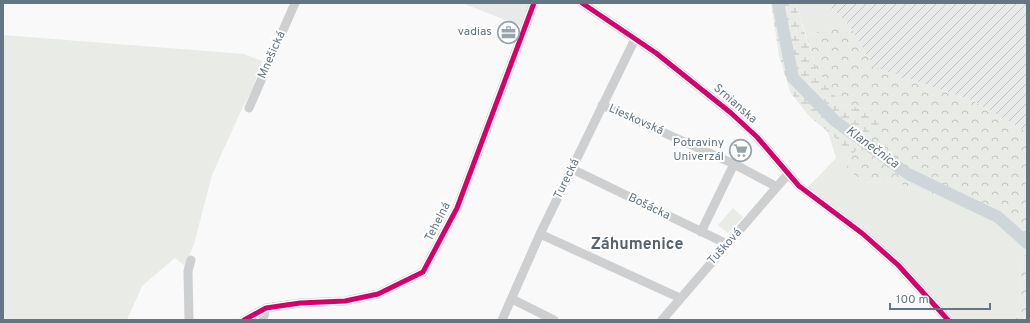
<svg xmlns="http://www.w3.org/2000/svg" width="1030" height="323" font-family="Overpass,sans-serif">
	<defs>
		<pattern id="industrial-furrows" width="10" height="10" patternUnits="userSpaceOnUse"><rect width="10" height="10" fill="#e8e9e9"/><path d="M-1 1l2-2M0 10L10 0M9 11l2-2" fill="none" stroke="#c0c1c2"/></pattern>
		<pattern id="forest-crowns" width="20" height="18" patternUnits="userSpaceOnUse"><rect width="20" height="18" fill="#e8ebe6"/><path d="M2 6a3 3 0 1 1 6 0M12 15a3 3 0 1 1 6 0" fill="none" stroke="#c0c3c0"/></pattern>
		<pattern id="wetland-marsh" width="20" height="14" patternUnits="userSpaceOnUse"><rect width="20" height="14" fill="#e8ebe6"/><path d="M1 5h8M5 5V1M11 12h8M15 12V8" fill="none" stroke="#c0c3c0"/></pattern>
	</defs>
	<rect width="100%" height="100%" fill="#f9f9f9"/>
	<!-- built -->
	<path fill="#e8e9e9" d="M462 3H531L521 26Z"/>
	<!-- industrial -->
	<path fill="url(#industrial-furrows)" d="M825 3H1027V132L971 100 874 67 848 23Z"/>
	<!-- green -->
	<path fill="#e8ebe6" d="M795 3H825L848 23 806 35Z
		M3 35 244 54 262 61 253 88 240 113 212 175 194 244 185 266 175 258 142 286 127 320H3Z
		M828 132 839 141 849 157 847 168 862 182 897 183 939 196 970 207 1006 229 1027 234V253L1020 261 1019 315 1015 320H953L930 293 862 228 808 187 836 158Z
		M733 208 743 217 728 233 718 225Z"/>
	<!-- forest -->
	<path fill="url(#forest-crowns)" d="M848 23 874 67 971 100 1027 132V234L1006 229 970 207 939 196 897 183 862 182 847 168 849 157 871 137 872 110 838 104 835 96 816 68 806 35Z
		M1027 253V320H1015L1019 315 1020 261Z"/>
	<!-- wetland -->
	<path fill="url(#wetland-marsh)" d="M771 3H795L816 68 835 96 838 104 872 110 880 122 871 137 849 157 839 141 809 116 790 92 779 55Z"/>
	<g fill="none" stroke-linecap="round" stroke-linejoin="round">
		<!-- stream -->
		<path stroke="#ced6d9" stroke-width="2" d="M1015 232H1027"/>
		<!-- river -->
		<path stroke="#ced6d9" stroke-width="12" d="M778 3 793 78 835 121 908 174 998 217 1027 243"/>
		<!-- minor -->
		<path stroke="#cecfd0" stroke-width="9" d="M582 3 656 53 731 113 757 137 799 186 863 234 898 265 948 320
			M602 105 734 164 777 187
			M249 108 295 3
			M572 169 727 244
			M701 232 734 164
			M540 234 680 298
			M512 299 554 320
			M189 320 188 271 191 260
			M244 320 266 308 300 303 345 301 378 294 423 272 457 208 534 3
			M263 320 266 308
			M502 320 540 234 635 39
			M662 320 788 174"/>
		<defs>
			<path id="cycleway" d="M582 3 656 53 731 113 757 137 799 186 863 234 898 265 948 320
				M244 320 266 308 300 303 345 301 378 294 423 272 457 208 534 3"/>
		</defs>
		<!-- cycleway casing -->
		<use href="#cycleway" stroke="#fff" stroke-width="8"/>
		<!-- cycleway -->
		<use href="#cycleway" stroke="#d6006c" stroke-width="5"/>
	</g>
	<!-- icons -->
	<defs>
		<symbol id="office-ring" viewBox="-11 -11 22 22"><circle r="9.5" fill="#fff" stroke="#99a4ac" stroke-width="1.5"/><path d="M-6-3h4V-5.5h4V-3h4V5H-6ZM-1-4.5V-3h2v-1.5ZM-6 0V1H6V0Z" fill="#99a4ac"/></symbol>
		<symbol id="supermarket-ring" viewBox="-11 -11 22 22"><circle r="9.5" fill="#fff" stroke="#99a4ac" stroke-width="1.5"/><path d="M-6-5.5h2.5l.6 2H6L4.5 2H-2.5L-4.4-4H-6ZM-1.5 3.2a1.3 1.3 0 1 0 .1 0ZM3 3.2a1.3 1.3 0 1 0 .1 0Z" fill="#99a4ac"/></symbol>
	</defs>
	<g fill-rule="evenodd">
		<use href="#office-ring" x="496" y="20" width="25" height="25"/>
		<use href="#supermarket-ring" x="728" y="138" width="25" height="25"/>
	</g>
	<g text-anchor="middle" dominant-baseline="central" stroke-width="4" stroke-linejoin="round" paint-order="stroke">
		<!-- poi labels -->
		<g font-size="12" fill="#657683" stroke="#fff" text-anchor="end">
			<text x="492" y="32">vadias</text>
			<text x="724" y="143">Potraviny<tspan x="724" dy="14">Univerzál</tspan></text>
		</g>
		<!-- street labels -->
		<g font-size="12" fill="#657683" stroke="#fff">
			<text transform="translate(272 55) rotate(-66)">Mnešická</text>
			<text transform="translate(735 104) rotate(41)">Srnianska</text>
			<text transform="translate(636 120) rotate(24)">Lieskovská</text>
			<text transform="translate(567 179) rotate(-64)">Turecká</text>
			<text transform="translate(649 207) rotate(26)">Bošácka</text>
			<text transform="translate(438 222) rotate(-63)">Tehelná</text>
			<text transform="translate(725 247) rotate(-48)">Tušková</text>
		</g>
		<!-- water labels -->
		<g font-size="13" font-style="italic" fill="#60757c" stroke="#fff">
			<text transform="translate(872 148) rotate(36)">Klanečnica</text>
		</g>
		<!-- district labels -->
		<g font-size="16" font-weight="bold" fill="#57646e" stroke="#fff">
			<text x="637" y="245">Záhumenice</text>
		</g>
	</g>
	<!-- border -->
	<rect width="1030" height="323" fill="none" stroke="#657683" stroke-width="8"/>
	<!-- scale -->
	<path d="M890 303v6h100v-6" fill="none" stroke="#657683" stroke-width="2"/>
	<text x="896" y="303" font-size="12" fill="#657683" stroke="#ffffff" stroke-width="3" paint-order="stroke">100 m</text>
</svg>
